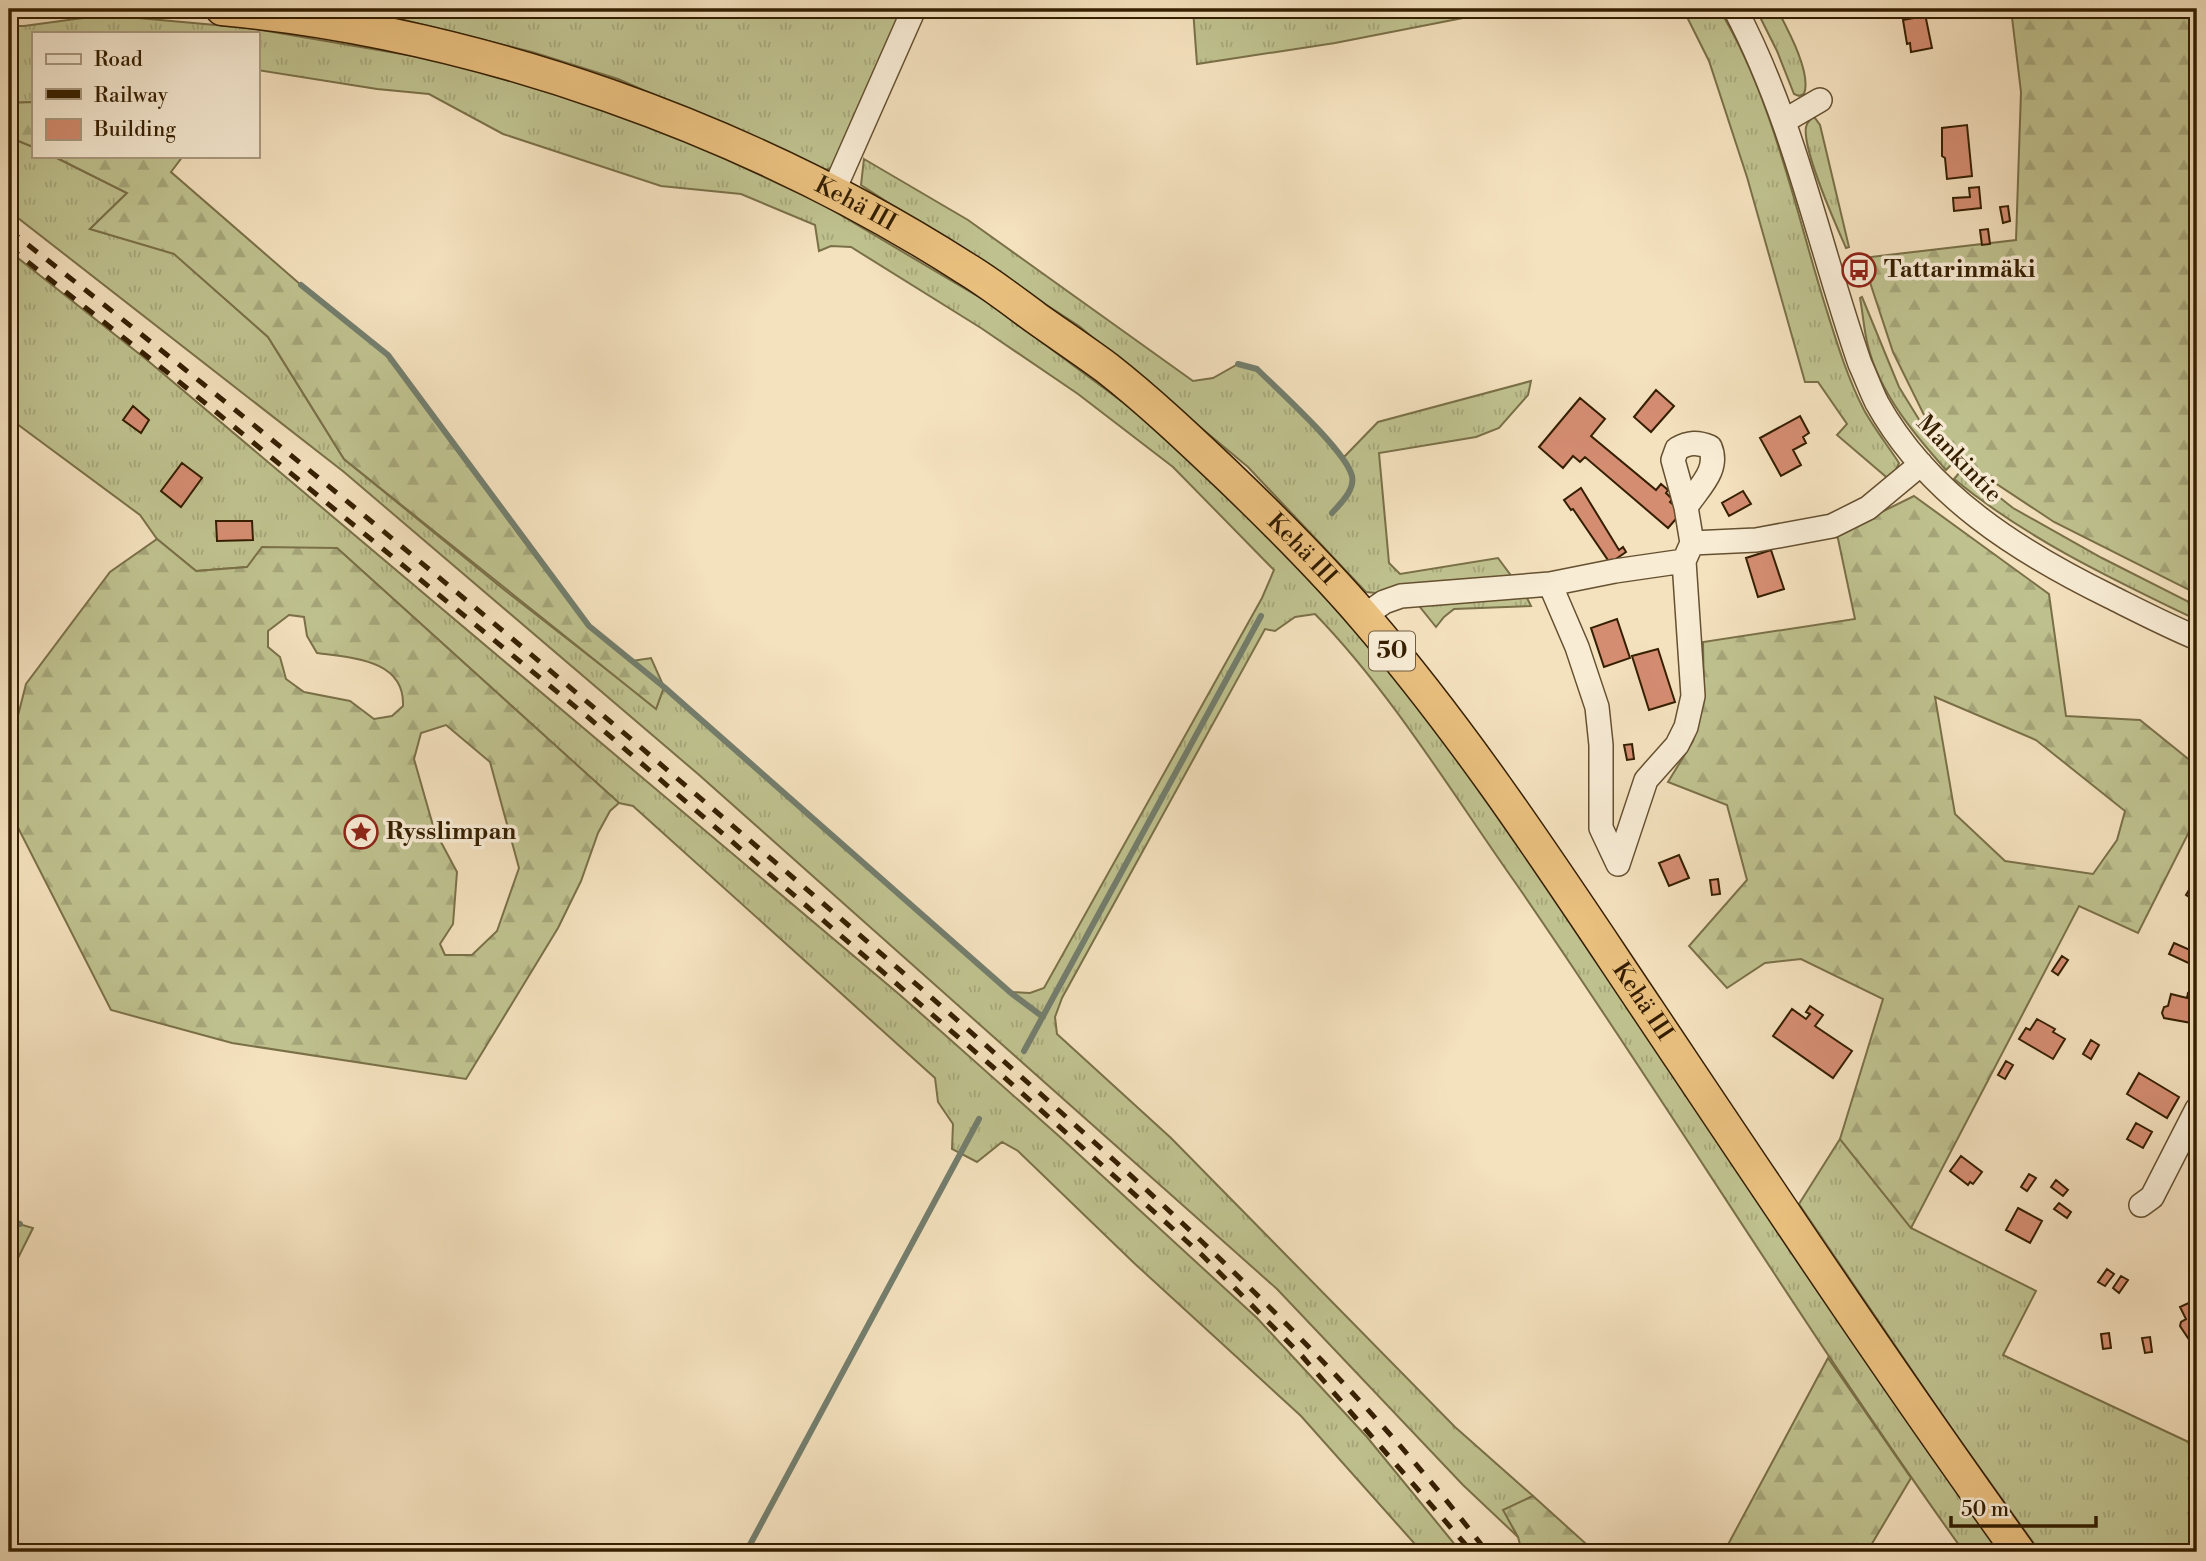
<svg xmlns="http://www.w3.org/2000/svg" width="2206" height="1561" font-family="'Libre Bodoni',serif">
	<defs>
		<pattern id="grass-tufts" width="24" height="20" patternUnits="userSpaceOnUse" patternTransform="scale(1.75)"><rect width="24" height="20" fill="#bfc28f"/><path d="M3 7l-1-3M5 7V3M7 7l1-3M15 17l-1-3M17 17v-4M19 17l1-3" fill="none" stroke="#a5a67a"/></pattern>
		<pattern id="forest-firs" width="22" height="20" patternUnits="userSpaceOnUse" patternTransform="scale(1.75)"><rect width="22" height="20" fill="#bfc28f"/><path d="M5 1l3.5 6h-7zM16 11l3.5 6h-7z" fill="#a5a67a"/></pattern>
	</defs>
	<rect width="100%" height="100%" fill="#f4e1be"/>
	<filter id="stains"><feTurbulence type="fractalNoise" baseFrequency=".00286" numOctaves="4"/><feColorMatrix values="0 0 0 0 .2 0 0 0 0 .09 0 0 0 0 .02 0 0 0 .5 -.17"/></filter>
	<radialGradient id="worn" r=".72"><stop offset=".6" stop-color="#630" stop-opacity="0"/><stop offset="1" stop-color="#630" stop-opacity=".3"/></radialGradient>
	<!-- grass -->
	<path fill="url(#grass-tufts)" stroke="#7a7048" stroke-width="2" d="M394 9H907L837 165 826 170 618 79 532 52 388 16Z
		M1193 9H1509L1335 43 1197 64Z
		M1683 9H1719C1772 95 1795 209 1825 305 1836 340 1847 377 1864 410 1874 428 1888 446 1899 463L1891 481 1837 435 1847 424 1818 382H1805L1747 177 1709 61Z
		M1756 9H1777C1787 28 1812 73 1804 94L1799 96 1794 94 1777 51Z
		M105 15 249 28 460 64 659 128 822 204 989 303 1155 426 1281 544 1386 664 1506 825 2003 1552H1964C1808 1335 1669 1105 1517 885 1454 796 1391 692 1315 614L1295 617 1275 631 1265 629 1062 998 1055 1017 1057 1034 1171 1138 1455 1427 1533 1496 1504 1510 1518 1537 1463 1485 1277 1289 698 774 344 472 9 211V137L33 147V156H53L127 193 90 229 174 253 268 337 344 459 502 588 656 708 664 687 1011 992 1030 993 1044 988 1262 598 1274 570 1173 467 1078 394 981 328 851 247 831 246 819 251 815 225 741 194 661 186 503 134 429 94 377 89 257 70V33H33V102L9 103V26H24Z
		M1812 118H1815L1820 125 1849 247 1846 248C1836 225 1802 150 1806 127 1807 122 1808 122 1812 118Z
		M864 159 968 220 1193 381 1213 378 1238 364 1257 369 1344 457 1378 422 1531 381 1528 395 1499 428 1476 437 1379 453 1389 563 1400 574 1498 558 1515 581 1387 594 1366 592 1248 467 1079 326 861 185Z
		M9 251 147 360 900 995 1060 1137 1257 1318 1367 1437 1461 1552H1422L1301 1416 1134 1263 1018 1151 1002 1142 977 1162 952 1149 953 1124 938 1102 935 1078 633 806 619 803 337 548 247 567 196 571 157 539 140 515 9 418Z
		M1862 297 1899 387 1923 426 1952 457 1953 463 1946 470C1915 435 1880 394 1868 346 1864 331 1863 314 1860 298Z
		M1966 471 2013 508 2102 558 2197 606V620C2112 579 2027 539 1954 479L1960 472Z
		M1524 592 1531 606 1454 609 1444 617 1436 627 1416 602Z
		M1840 1139 1911 1228 2036 1291 2003 1355 2197 1446V1552H2040L1951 1428 1799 1204Z"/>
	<!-- forest -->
	<path fill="url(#forest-firs)" stroke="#7a7048" stroke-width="2" fill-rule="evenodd" d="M2011 9H2197V594L2054 522 1974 469 1924 415 1893 352 1862 258 2016 240 2021 92Z
		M33 102V147L9 137V103Z
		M53 156H183L171 172 301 285 388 355 522 539 589 626 632 661 651 658 664 687 656 709 344 459 268 337 174 254 90 229 127 193Z
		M1914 496 2049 594 2066 716 2140 720 2197 766V816L2138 933 2079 906 1911 1228 1840 1139 1883 999 1801 959 1765 963 1727 988 1689 946 1747 880 1727 805 1668 782 1693 741 1704 701 1703 642 1855 619 1837 534ZM1935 697 2036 740 2125 811 2117 840 2093 874 2005 861 1955 814Z
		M157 539 196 571 247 567 262 547 337 548 619 803 610 811 598 833 581 881 558 928 466 1079 232 1043 111 1010 9 810V751L26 684 110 572ZM289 615 304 617 307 636 317 653C351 658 405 659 403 706L392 716 374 719 350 701 304 692 286 679 280 657 268 647V631ZM446 725 490 762 519 868 497 931 472 955H445L440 944 453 924 457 872 434 829 414 759 421 733Z
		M9 1221 33 1228 9 1276Z
		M1828 1358 1911 1478 1867 1552H1724Z
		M1533 1496 1595 1552H1522L1518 1537 1503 1510Z"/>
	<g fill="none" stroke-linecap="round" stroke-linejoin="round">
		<!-- stream -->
		<path stroke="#737e6d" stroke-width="6" d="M398 19 400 9
			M301 285 388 355 589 626 664 687 1011 993 1043 1017
			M1238 364 1257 369C1278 390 1346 451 1352 476 1355 490 1341 503 1332 513
			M1024 1051 1261 616
			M9 1221 20 1224
			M746 1552 979 1119"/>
	</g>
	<!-- building -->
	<path fill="#d58d72" stroke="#351f00" stroke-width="2" d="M1912 9H1924L1932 48 1911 52 1910 43 1907 44 1903 20 1914 18Z
		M1967 125 1972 176 1947 179 1945 158 1942 156V128Z
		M1979 187 1981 208 1954 211 1953 198 1970 197 1969 188Z
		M2008 206 2010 221 2003 223 2000 207Z
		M1988 229 1990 244 1982 245 1980 230Z
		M1656 390 1674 406 1651 432 1634 417Z
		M1580 398 1605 419 1591 436 1656 490 1661 484 1668 490 1666 493 1672 499 1670 502 1682 512 1668 528 1585 457 1580 462 1573 456 1563 468 1539 447Z
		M133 406 149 420 141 433 123 420Z
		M1800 416 1809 433 1803 437 1806 443 1793 450 1801 465 1781 476 1760 438Z
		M182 463 202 478 181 507 161 491Z
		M1581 488 1619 550 1623 547 1626 552 1610 563 1573 509 1571 510 1564 500Z
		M1743 491 1751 504 1729 516 1722 503Z
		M216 521H252L253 540 217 541Z
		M1771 550 1784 589 1758 597 1746 558Z
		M1617 619 1630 658 1604 667 1591 628Z
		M1658 649 1675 702 1649 710 1632 656Z
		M1632 744 1634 759 1627 760 1624 745Z
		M1679 855 1689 878 1669 886 1659 863Z
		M2197 877V902L2186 895Z
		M1718 879 1720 894 1712 895 1710 880Z
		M2174 943 2197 953 2195 966 2169 954Z
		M2062 956 2068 960 2058 975 2052 971Z
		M2188 993 2197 995V1024L2164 1018 2162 1013 2164 1007 2168 1006 2171 994 2187 998Z
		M1810 1006 1823 1015 1815 1026 1852 1051 1833 1078 1773 1036 1792 1009 1806 1019 1810 1014 1806 1012Z
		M2037 1019 2055 1029 2053 1032 2065 1039 2053 1059 2019 1039 2026 1028 2030 1030Z
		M2091 1040 2099 1045 2091 1059 2083 1054Z
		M2006 1061 2013 1065 2005 1079 1998 1075Z
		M2139 1073 2179 1097 2167 1118 2127 1094Z
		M2136 1123 2152 1132 2143 1148 2127 1139Z
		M1961 1156 1982 1172 1973 1184 1970 1182 1968 1185 1950 1171Z
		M2029 1174 2036 1178 2027 1191 2021 1187Z
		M2056 1180 2068 1190 2063 1196 2051 1187Z
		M2059 1203 2071 1212 2067 1218 2054 1209Z
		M2018 1208 2042 1221 2030 1243 2006 1230Z
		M2107 1269 2114 1274 2105 1286 2098 1282Z
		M2121 1276 2128 1280 2119 1293 2113 1288Z
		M2197 1299V1338L2190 1341 2180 1326 2181 1322 2186 1319 2180 1307Z
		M2109 1333 2111 1348 2103 1349 2101 1334Z
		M2150 1337 2152 1352 2145 1353 2142 1338Z"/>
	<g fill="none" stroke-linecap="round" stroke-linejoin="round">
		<defs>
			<path id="minor" d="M1735 9C1794 120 1819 246 1860 364 1866 377 1871 391 1877 403 1928 495 2019 552 2111 597 2139 611 2168 626 2197 638
				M1784 121 1820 100
				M833 192 914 9
				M1686 507C1698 488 1720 470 1710 447 1698 442 1689 442 1677 449L1673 460 1686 507 1692 543 1756 540 1832 526 1868 508 1921 464
				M1550 584 1577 647 1597 707 1601 745V828L1618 864
				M1364 616 1384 602 1401 596 1550 584 1615 571 1684 561 1692 543
				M1618 864 1646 780 1677 745 1686 727 1693 696 1684 561
				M2141 1205 2152 1197 2197 1109"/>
			<g id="highway">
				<path id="s1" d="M222 9C479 33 748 129 965 268 990 283 1013 301 1036 318 1060 335 1084 351 1107 368 1149 401 1188 438 1227 475 1275 521 1322 568 1365 618 1470 740 1558 876 1648 1010 1770 1192 1891 1374 2019 1552"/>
			</g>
		</defs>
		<!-- minor casing -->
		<use href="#minor" stroke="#655030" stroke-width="26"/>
		<!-- highway casing -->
		<use href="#highway" stroke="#351f00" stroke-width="35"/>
		<!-- minor -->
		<use href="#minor" stroke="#f8ecd5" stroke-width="23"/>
		<!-- highway -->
		<use href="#highway" stroke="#eac07f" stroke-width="32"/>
		<!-- rail -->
		<path stroke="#351f00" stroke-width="5" stroke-dasharray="12 12" stroke-linecap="butt" d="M9 230C295 453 572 687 847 924 937 1002 1027 1081 1116 1162 1249 1283 1378 1409 1487 1552
			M9 247 177 380 589 718 994 1068 1202 1255 1302 1356 1472 1552"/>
	</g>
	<!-- icons -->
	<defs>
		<symbol id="bus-ring" viewBox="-11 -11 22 22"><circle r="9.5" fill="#f8ecd5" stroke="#8f2418" stroke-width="1.5"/><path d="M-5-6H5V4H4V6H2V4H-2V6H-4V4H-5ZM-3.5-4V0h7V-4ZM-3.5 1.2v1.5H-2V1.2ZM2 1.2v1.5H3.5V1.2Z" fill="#8f2418"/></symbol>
		<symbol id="sight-ring" viewBox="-11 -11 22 22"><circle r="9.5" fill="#f8ecd5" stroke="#8f2418" stroke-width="1.5"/><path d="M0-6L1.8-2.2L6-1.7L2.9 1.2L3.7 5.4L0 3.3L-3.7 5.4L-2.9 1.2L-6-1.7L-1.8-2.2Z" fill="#8f2418"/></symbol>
	</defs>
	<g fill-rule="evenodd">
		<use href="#bus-ring" x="1840" y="251" width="38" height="38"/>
		<use href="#sight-ring" x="342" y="813" width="38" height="38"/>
	</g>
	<g text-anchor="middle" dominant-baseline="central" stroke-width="7" stroke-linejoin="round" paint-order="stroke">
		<!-- shield labels -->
		<rect fill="#f8ecd5" stroke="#705c40" stroke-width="2" x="1369" y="631.5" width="46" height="39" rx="5"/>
		<g font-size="23" font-weight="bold" fill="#351f00">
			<text x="1392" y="651">50</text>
		</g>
		<!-- street labels -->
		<g font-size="24" fill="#351f00" stroke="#f8ecd5">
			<text stroke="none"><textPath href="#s1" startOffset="667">Kehä III</textPath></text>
			<text transform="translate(1959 459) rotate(46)">Mankintie</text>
			<text stroke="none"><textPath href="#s1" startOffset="1234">Kehä III</textPath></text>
			<text stroke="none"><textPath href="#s1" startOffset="1801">Kehä III</textPath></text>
		</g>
		<!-- poi labels -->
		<g font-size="24" font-weight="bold" fill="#351f00" stroke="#f8ecd5" text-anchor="start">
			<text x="1884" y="270">Tattarinmäki</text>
			<text x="386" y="832">Rysslimpan</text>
		</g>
	</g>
	<!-- margin -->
	<rect width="2206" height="1561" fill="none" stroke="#f4e1be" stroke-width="35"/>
	<rect x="10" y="10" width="2185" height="1540" fill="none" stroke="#351f00" stroke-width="3.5"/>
	<rect x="18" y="18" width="2171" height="1526" fill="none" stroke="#351f00" stroke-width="2"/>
	<!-- legend -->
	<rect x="32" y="32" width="228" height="126" fill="#f8ecd5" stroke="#aa9a80" stroke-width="2"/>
	<rect x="46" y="54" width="35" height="10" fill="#f8ecd5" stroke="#aa9a80" stroke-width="2"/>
	<text x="94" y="66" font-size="21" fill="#351f00">Road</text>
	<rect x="46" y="89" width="35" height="10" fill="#351f00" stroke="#aa9a80" stroke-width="2"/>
	<text x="94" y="102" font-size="21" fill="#351f00">Railway</text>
	<rect x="46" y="119" width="35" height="21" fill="#d58d72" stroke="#aa9a80" stroke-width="2"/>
	<text x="94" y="136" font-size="21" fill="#351f00">Building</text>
	<!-- scale -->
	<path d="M1951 1516v10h145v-10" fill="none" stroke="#351f00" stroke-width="3.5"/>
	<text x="1961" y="1516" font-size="21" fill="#351f00" stroke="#f8ecd5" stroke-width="5" paint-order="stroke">50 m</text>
	<rect width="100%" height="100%" filter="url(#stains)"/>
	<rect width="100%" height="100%" fill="url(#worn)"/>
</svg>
